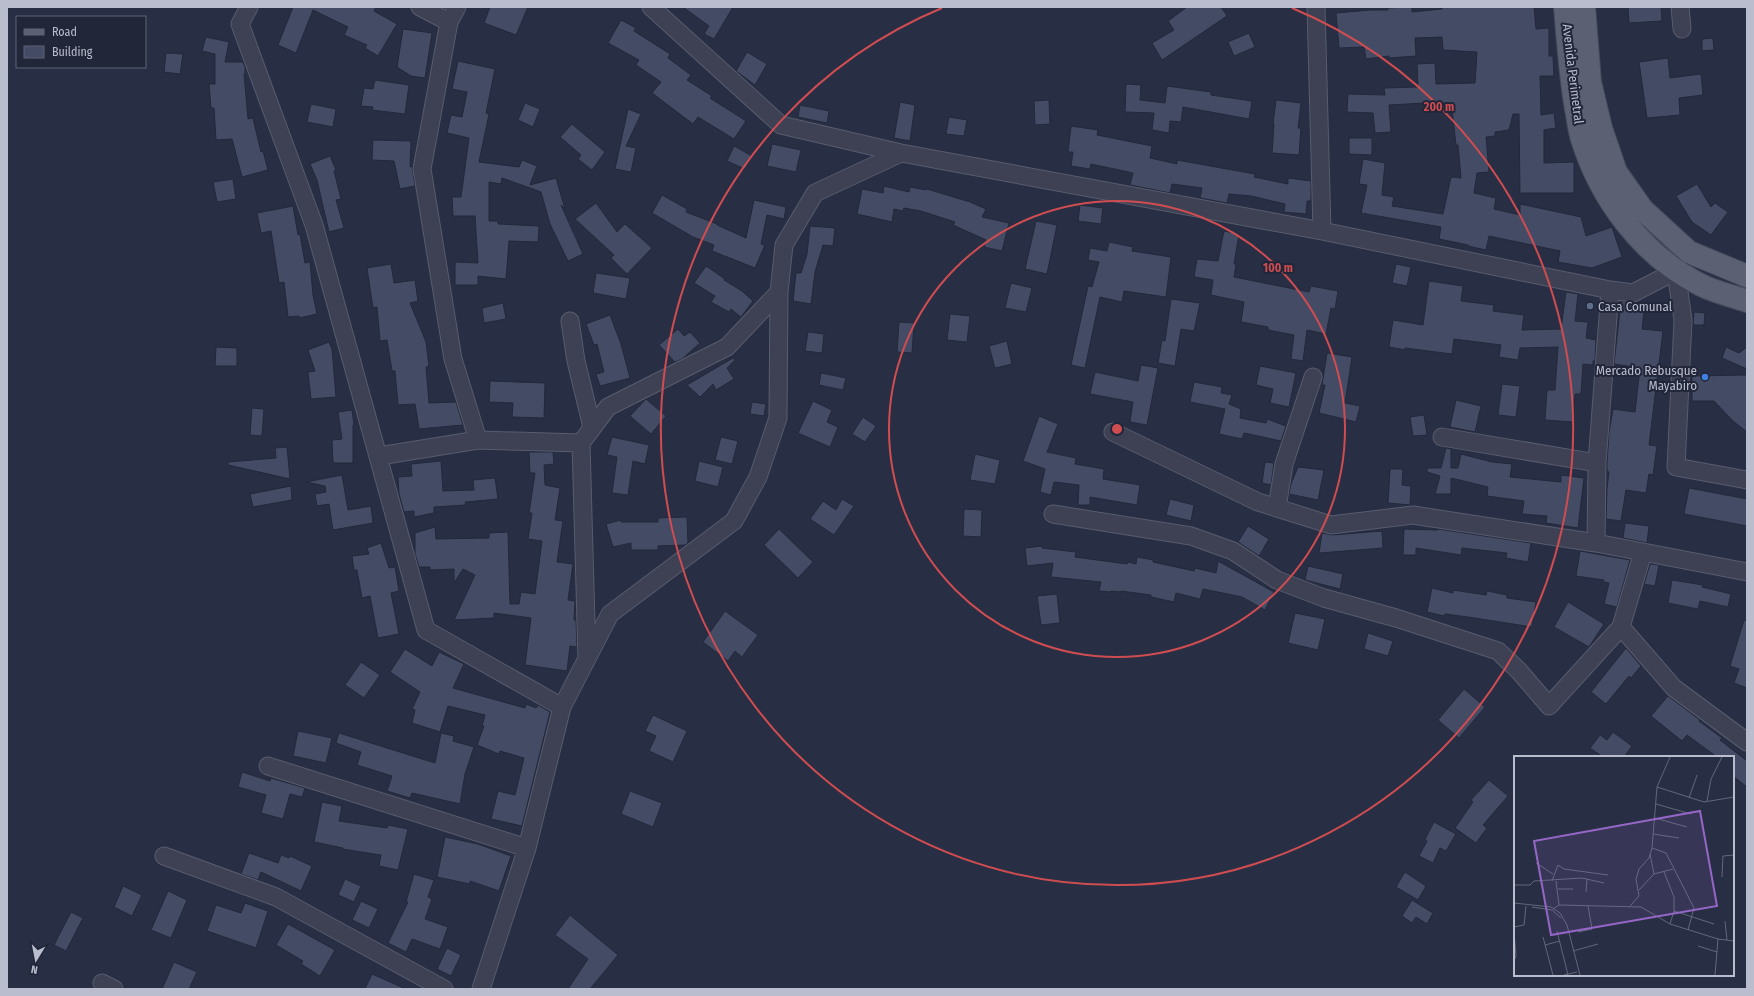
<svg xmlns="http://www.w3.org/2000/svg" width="1754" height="996" font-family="'Fira Sans Condensed',sans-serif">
	<rect width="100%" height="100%" fill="#282e44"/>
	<!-- building -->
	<path fill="#444b64" stroke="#23283b" d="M293 7H376L374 11 397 24 378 56 365 48 367 45 344 35 348 27 313 10 296 53 278 45Z
		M490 7H528L516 35 484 23Z
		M683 7H733L714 39 704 34 709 26Z
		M1187 7H1221L1227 16 1162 60 1152 43 1174 30 1168 21Z
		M1412 7V12L1442 9V7H1534L1536 29 1549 28V56H1553L1554 76H1540L1541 115 1554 113 1556 128 1544 130V163L1574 162V193H1520L1519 114H1513L1509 130 1495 132V136L1486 137 1489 172 1477 173 1474 193 1496 198 1494 209 1520 215V204L1581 217 1586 236 1612 227 1622 257 1592 268 1558 262 1560 251 1489 236 1486 250 1468 246V245L1439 239 1441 227 1361 213 1367 185 1359 184 1363 159 1385 163 1382 195 1394 197 1392 206 1443 214 1451 177 1461 178 1458 145H1456L1452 109H1443V102L1389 105 1391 132 1375 133 1373 113 1347 112 1348 94 1385 95 1384 88 1418 87 1417 64 1435 63 1436 84 1475 83 1477 52 1443 50 1442 37 1415 38 1416 56 1389 58V56L1366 59 1364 47 1339 48 1336 13 1370 10H1388V8Z
		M1628 7H1661L1662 21 1629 23Z
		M621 20 636 28 634 31 670 54 668 58 691 75 687 80 712 96 710 98 746 121 734 139 698 117 693 124 652 93 661 82 636 65 639 60 608 43Z
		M403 29 432 33 425 78 411 76 397 67Z
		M1249 33 1255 47 1234 56 1228 42Z
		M206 37 229 42 225 62H243L245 67V74H244L248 119 253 118 261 152 263 151 268 170 242 177 232 139 216 140 214 108H211L209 84H215V54L202 51Z
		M1713 38 1714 50 1702 51V39Z
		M747 52 767 64 755 85 736 71Z
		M166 53 183 54 180 74 164 72Z
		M1668 58 1670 78 1701 74 1703 95 1679 98 1680 115 1647 118 1639 62Z
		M458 61 495 69 486 113 489 114 479 162 519 167 522 160 537 166 530 185 556 178 565 209 561 205 583 254 568 261 550 224 541 192 502 178 501 184 489 182V221H498V224L539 226 538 242 509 241 506 279 478 276V285H455V262L478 263 475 216H453L452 197H461L469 138 447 133 451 115 462 117 467 92 452 89Z
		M375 80 409 85 405 114 372 110 373 107 361 106 364 88 373 89Z
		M1126 84 1141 85 1140 100 1165 103 1167 86 1196 90 1211 92V95L1252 101 1249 119 1183 107 1181 122 1170 121 1169 133 1152 130 1154 113 1125 112Z
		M1049 100 1050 124 1035 125 1034 101Z
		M1276 100 1301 103 1298 128H1301L1299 155 1272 153 1274 124H1273Z
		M900 102 915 105 910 141 894 138Z
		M525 103 540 109 533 127 518 120Z
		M311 104 336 109 333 127 307 122Z
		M800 105 829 111 827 123 798 117Z
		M628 109 641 114 626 146 636 148 631 172 615 169Z
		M949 117 967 120 964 136 946 134Z
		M572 124 605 152 592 170 578 159 581 155 560 137Z
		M1071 126 1098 130 1097 135 1152 146 1150 158 1177 164V160L1255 174 1254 177 1288 184V178L1311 181V201H1307L1306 214 1284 212 1285 204 1251 196 1229 194 1227 203 1200 198 1202 188 1172 184 1170 193 1130 185 1133 173 1091 164 1090 169 1071 166 1073 152H1068Z
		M1349 138H1372V155L1349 154Z
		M373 140 411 141 410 167 412 166 415 186 400 189 394 161 372 160Z
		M772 144 801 150 796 172 767 166Z
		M734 146 752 156 745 169 727 161Z
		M330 156 336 170 334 171 341 199 336 200 344 228 329 232 317 180 310 164Z
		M233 179 236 199 217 202 213 182Z
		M1697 184 1711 207 1715 203 1728 212 1711 235 1692 222 1676 196Z
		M884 186 909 192 910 187 926 190 927 189 970 202 986 209 982 217 1009 223 1002 251 984 247 986 240 953 225 955 222 921 211 904 208 903 211 894 209 892 222 857 214 862 189 883 193Z
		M662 195 687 209 686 212 717 224V225L746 238 754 200 786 207 784 219 767 215 761 244 765 245 755 268 712 251 714 245 693 237 652 213Z
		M596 203 617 232 625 224 652 248 627 274 611 258 614 255 575 219Z
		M1080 205 1103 208 1101 224 1078 221Z
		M293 206 298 235 300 234 305 263 310 262 313 295 317 314 299 318V316L288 317 284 282 279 283 271 231 261 233 257 213Z
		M1036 221 1057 225 1047 274 1025 269Z
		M810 226 835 228 833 246 823 245 815 272 811 304 793 301 796 273H801L807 254Z
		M1224 231 1239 234 1234 264H1236L1234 277 1309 292 1311 286 1338 291 1335 309 1331 308 1326 334 1307 330 1303 361 1291 359 1294 335 1268 330V327L1241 322 1244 302 1211 295 1213 280 1194 277 1197 259 1218 261Z
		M1109 242 1133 247 1132 251 1171 257 1166 297 1124 291 1122 302 1100 297 1085 368 1071 365 1088 286 1092 287 1099 262 1088 260 1090 248 1107 251Z
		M391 264 394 283 415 280 418 301 410 303 426 342 429 366 426 367 429 403 456 402 463 425 419 429 415 404 398 405 395 371H392L387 340 380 341 377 307 373 308 367 268Z
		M1396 264 1411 267 1407 286 1392 283Z
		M706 266 725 279 724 280 742 291 753 301 741 317 731 309 729 312 711 302 715 296 694 283Z
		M596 273 630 278 626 299 593 293Z
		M1429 281 1463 286 1461 301 1494 305 1493 311 1524 315 1522 330 1561 329 1566 292 1578 294 1575 321 1588 322 1586 338 1596 340 1595 361H1593V365L1583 364 1581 394H1575L1573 422 1545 420 1547 390H1555L1558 347 1520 348 1518 360 1499 357 1501 345 1454 339 1452 354 1405 348V350L1389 347 1393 320 1423 325Z
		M1011 283 1032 288 1026 312 1005 308Z
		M1171 299 1200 303 1194 331 1181 329 1175 366 1158 363 1162 340 1165 341Z
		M1621 301 1645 304 1642 329 1663 331 1649 445 1657 446 1653 475 1649 474 1646 493 1626 490 1621 521 1606 519 1607 488 1609 472 1607 471V463L1609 432 1613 409 1635 412 1640 368 1614 364Z
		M503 303 506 319 484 323 482 308Z
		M1694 312 1705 313 1704 325H1693Z
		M950 314 970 316 967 342 947 340Z
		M610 315 621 344 630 378 600 386 596 374 604 372 597 344 594 345 586 324Z
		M899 322 914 323 912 353 897 352Z
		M678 329 684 336 690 332 700 343 682 359 675 362 659 345Z
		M808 332 824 334 822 353 805 351Z
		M1007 341 1012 364 995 368 989 346Z
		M329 342 332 349 336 397 311 399 308 372 315 371 308 350Z
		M216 347 237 348V366H215Z
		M1726 347 1739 353 1747 347V369L1722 358Z
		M1327 353 1352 357 1345 403 1360 406 1356 422 1319 413 1325 385H1322Z
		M733 358 735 360 727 368 734 379 716 390 713 384 700 397 687 385Z
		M1141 365 1158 368 1147 425 1130 422 1133 402 1090 394 1095 372 1138 381Z
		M1260 366 1296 373 1289 407 1270 403 1273 389 1256 385Z
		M821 373 846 378 843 390 819 385Z
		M1747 375V432L1733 421 1714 401H1692V376Z
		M490 381 545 383 544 418 512 417 513 403 489 402Z
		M1194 382 1222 387 1221 393 1232 395 1229 404 1241 409 1240 418 1266 423 1267 419 1286 426 1281 441 1244 433 1242 439 1219 434 1225 409 1190 402Z
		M1502 384 1520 386 1516 417 1498 415Z
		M646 399 666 416 651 434 630 416Z
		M1456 400 1481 406 1475 432 1450 427Z
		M813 401 832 410 827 422 838 427 830 447 798 433Z
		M752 402 766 404 764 416 750 414Z
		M252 408 264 409 262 436 250 435Z
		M352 410 354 425H353V463H333L332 440 342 439 338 412Z
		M1424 415 1427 435 1413 436 1410 417Z
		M1039 416 1058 424 1047 452 1076 458 1075 464 1104 469 1103 479 1140 485 1137 505 1090 497V505H1078L1079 485 1054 482 1051 495 1040 492 1045 469 1023 461Z
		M863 417 876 426 865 442 852 434Z
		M612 437 649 445 645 464 633 461 628 495 612 493 617 457 607 455Z
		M721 437 738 441 732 464 715 460Z
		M287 447 290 479 228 465V462L276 458 275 448Z
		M1446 448 1451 449V468H1458L1461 454 1492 462 1512 464 1510 477 1561 482V475L1584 478 1578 528 1546 523 1547 516 1522 514 1524 501 1487 496 1488 487 1451 478V494H1435L1440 476 1427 472V468H1441Z
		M529 452H553L554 464 544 465 545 485 560 488 555 520 563 521 557 562 573 564 568 600 575 601 574 620H576L577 647 570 646 567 671 525 665 531 618 494 613V618L454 620 475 575 463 569 454 583V569L430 570V567H419L415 554V533L435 527 436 539 489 538V533L508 532 510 604H519L521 592 535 594 542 541 528 539 532 513H529L535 473H530Z
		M975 454 1000 460 995 484 970 480Z
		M441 461 443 491 474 490 473 480 495 478 498 499 465 502 466 505 434 507V513L414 517V511L404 512 399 494 398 477 412 476 411 464Z
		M699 461 723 467 718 487 695 481Z
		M1265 462 1274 463 1271 485 1262 483Z
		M1298 467 1324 470 1318 500 1289 494 1291 484Z
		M1390 469H1403L1402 485 1411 486 1410 505 1388 503Z
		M342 475 348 510 371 506 373 523 333 530 329 504 317 506 315 494 326 492 325 486 306 482Z
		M291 486 292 500 253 507 250 494Z
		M1689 488 1747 499V526L1684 514Z
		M842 499 854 506 834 535 810 519 823 501 836 510Z
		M1170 499 1194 505 1191 521 1166 515Z
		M964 509 982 510 981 537 963 536Z
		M687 517 688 543 685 545 658 546V550H631V543L613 547 606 524 621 520V522H658V518Z
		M1625 523 1649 526 1647 543 1623 538Z
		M1248 526 1269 539 1259 556 1238 542Z
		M779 529 813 562 798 578 764 545Z
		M1404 529 1438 530V529L1531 543 1528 562 1506 558 1507 553 1462 548 1461 555 1416 548V555H1403Z
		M1382 531 1383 548 1319 553 1322 533 1332 535Z
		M381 543 389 568 395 567 399 591 391 593 399 634 378 638 370 596 362 598 357 570H354L352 556 369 554 367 548Z
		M1042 546V548L1076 552 1075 557 1127 564 1128 562 1136 564 1137 557 1153 560V562L1194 571 1195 568 1216 573 1218 561 1274 592 1265 610 1242 597 1203 589 1200 599 1176 593 1174 602 1151 597V595L1121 591V592L1111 591V592L1099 591 1101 582 1051 577 1053 563 1027 566 1025 548Z
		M1580 551 1630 560 1617 607 1604 604 1609 583 1603 582 1604 580 1576 576Z
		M1650 564 1659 565 1655 586 1644 584Z
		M1308 566 1343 574 1340 589 1305 580Z
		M1672 580 1703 585 1702 587 1731 594 1728 607 1700 601 1698 609 1668 603Z
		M1432 588 1453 593V590L1486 595 1487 591 1507 595V598L1536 602 1532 627 1468 617 1445 614 1444 616 1427 612Z
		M1057 594 1060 623 1041 625 1037 596Z
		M1568 602 1604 624 1589 647 1554 627Z
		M725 611 758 635 742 657 735 651 728 661 703 642Z
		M1295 613 1325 619 1318 650 1288 643Z
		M1744 620 1747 621V688L1734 683 1739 669 1730 666Z
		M1368 633 1393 641 1388 656 1364 649Z
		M1626 648 1641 666 1631 678 1629 676 1606 704 1591 692Z
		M405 649 432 666 439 652 464 664 453 688 525 708 526 704 536 708 538 705 550 712 522 826 491 819 498 791 515 795 524 758 500 751 499 754 477 745 484 726H482L485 715 448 706 440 732 412 723 415 710 412 709 420 692 390 672Z
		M361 662 380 675 364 698 345 685Z
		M1464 689 1485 707 1459 738 1438 720Z
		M1668 696 1700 720 1699 721 1722 738 1720 740 1747 761V787L1733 776V757H1717L1687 735 1682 741 1651 716Z
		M653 715 687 731 673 762 649 751 656 736 645 731Z
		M298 731 332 738 326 763 293 756Z
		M1613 732 1632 746 1624 757H1603L1590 748 1600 735 1607 740Z
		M339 733 435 763 441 733 454 736 453 741 474 747 465 774 460 804 412 793 410 798 387 791 392 776 357 765 361 752 336 743Z
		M242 772 270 781 271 778 305 788 302 797 290 794 283 819 261 813 266 795 238 787Z
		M1489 780 1508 796 1483 825 1487 828 1476 843 1455 828 1473 802 1471 800Z
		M630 791 662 803 653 827 621 814Z
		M322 802 342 806 339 821 387 828 388 825 408 829 398 870 379 866 381 855 342 849 343 848 314 842Z
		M1434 822 1456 834 1446 851 1440 848 1433 863 1419 856 1427 841 1425 839Z
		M445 837 478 844 511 856 499 891 470 881V884L437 877Z
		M249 853 278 863 281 855 289 858 290 856 312 866 301 891 261 872 258 880 241 874Z
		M1405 872 1426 886 1418 900 1396 887Z
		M414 874 434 880 428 897 432 899 425 919 448 927 440 949 412 939 406 952 388 943 408 902H406Z
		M345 879 361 886 354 902 338 895Z
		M123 886 142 895 132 916 114 907Z
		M168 891 187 900 171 938 151 930Z
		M1412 900 1433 913 1427 924 1416 917 1412 923 1402 916Z
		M361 901 378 909 369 928 352 920Z
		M245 903 268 911 256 948 207 931 216 905 241 913Z
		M71 912 83 918 66 951 54 945Z
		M570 915 618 955 590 989H568L588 959 555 935Z
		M288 924 335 950 320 976 301 964 303 961 276 945Z
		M447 948 461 955 451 976 437 969Z
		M174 962 197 972 189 989H162Z
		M372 974 406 989H365Z"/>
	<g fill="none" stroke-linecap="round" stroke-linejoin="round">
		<defs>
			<path id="minor" d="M249 7 240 24 314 225 426 630 562 707
				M420 7 449 22
				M457 7 449 22 422 169 453 359 478 440
				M651 7 781 125 901 153 1322 231 1610 290 1633 293 1676 271 1682 262
				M1316 7 1322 231
				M1680 7 1682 29
				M1676 271 1683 320 1676 467 1747 480
				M570 321 576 361 591 423V430
				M1113 432 1258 502 1331 525 1413 515 1596 543 1747 572
				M1442 437 1597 463
				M379 456 478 440 581 443
				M1277 508 1284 464 1313 377
				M1053 514 1191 536 1233 551 1277 580 1324 598 1396 618 1498 651 1519 671 1549 706 1621 627 1643 552
				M1596 543 1597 463 1610 290
				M1621 627 1674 688 1747 742
				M587 659 581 443 608 407 727 347 779 292
				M268 766 527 848
				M164 856 276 897 444 989
				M102 983 114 989
				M481 989 527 848 562 707 610 614 734 521 758 477 778 418 779 292 784 245 815 193 901 153"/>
			<path id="major" d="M1565 7C1568 41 1570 75 1576 109 1578 119 1579 130 1582 139 1601 200 1643 256 1701 285 1715 292 1732 296 1747 301
				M1584 7 1590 82 1601 128 1616 172 1642 209 1689 252 1747 276"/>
		</defs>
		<!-- minor casing -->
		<use href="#minor" stroke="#585c6e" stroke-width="19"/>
		<!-- major casing -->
		<use href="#major" stroke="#464a5d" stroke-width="24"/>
		<!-- minor -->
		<use href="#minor" stroke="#3d4153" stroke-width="17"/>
		<!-- major -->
		<use href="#major" stroke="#5b6073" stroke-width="22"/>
	</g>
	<!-- distance rings -->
	<g fill="none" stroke="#cf4d51" stroke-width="2">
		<circle cx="1117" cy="429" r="228"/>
		<path d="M1292 8A456 456 0 1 1 942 8"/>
	</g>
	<!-- markers -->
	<circle fill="#5c6f8a" stroke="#212639" stroke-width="1.5" cx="1590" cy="306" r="4"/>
	<circle fill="#3f7fe0" stroke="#212639" stroke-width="1.5" cx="1705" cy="377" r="4"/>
	<g text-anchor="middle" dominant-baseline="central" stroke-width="4" stroke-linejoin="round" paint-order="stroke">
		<!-- street labels -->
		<g font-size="13" fill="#babdcd" stroke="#212639">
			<text transform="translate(1573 74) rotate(83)">Avenida Perimetral</text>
		</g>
		<!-- poi labels -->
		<g font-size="13" fill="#babdcd" stroke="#212639" text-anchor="start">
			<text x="1598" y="306">Casa Comunal</text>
			<text x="1697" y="370" text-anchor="end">Mercado Rebusque<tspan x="1697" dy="15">Mayabiro</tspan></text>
		</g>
	</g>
	<!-- overview -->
	<g transform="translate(1514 756)">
		<rect width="220" height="220" fill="#282e44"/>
		<path fill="none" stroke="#62677b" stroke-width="1" d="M143 31 190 46 220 41M175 42 183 19M193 45 197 23 208 1M142 48 177 58M141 62 173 71M139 78 165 82M138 92 152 97 180 152 174 174M22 107 39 118M150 116 160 141V155L156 168M140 118 159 113M208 121 209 100 220 99M38 125 44 109 50 113 94 119M42 125 45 149M0 129H16L20 125 68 122 90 127M44 133H59M125 134 140 118 136 98M72 136 73 123M0 147 37 151 46 157 53 169 66 219M116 150 125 140 122 123 125 113 135 102 138 92 143 31 156 1M18 151 38 154 47 162M39 153 45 149 127 151 156 168 204 183 220 185M160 155 200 168M211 165 213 184M0 171 10 169 12 150M0 175 2 200 0 205M43 175 54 219M64 176 78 173 74 150M29 181 39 219M31 189 46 185M184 190 203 196M59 195 84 188M50 219 63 216M201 219 204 183"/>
		<path fill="#9466c5" fill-opacity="0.15" stroke="#9466c5" stroke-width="2" d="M186 55 203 150 37 179 20 85Z"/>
		<rect width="220" height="220" fill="none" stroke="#babdcd" stroke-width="2"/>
	</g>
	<circle cx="1117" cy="429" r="6" fill="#cf4d51" stroke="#212639" stroke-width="2"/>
	<g font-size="12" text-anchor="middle" font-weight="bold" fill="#cf4d51" stroke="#212639" stroke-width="4" stroke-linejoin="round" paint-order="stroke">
		<text x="1439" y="111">200 m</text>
		<text x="1278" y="272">100 m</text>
	</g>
	<!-- border -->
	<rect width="1754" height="996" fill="none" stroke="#babdcd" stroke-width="16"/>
	<!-- legend -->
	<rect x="16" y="16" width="130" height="52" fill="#212639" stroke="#5e6274"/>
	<rect x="24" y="29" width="20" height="6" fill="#5b6073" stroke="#5e6274"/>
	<text x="52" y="36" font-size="12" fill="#babdcd">Road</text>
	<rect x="24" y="46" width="20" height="12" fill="#444b64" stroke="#5e6274"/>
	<text x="52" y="56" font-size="12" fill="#babdcd">Building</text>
	<!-- north arrow -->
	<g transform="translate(36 960) rotate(190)" stroke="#212639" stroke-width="3" paint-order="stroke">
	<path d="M0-3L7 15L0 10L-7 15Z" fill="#babdcd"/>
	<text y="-6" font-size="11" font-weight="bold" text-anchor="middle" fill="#babdcd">N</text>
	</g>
</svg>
